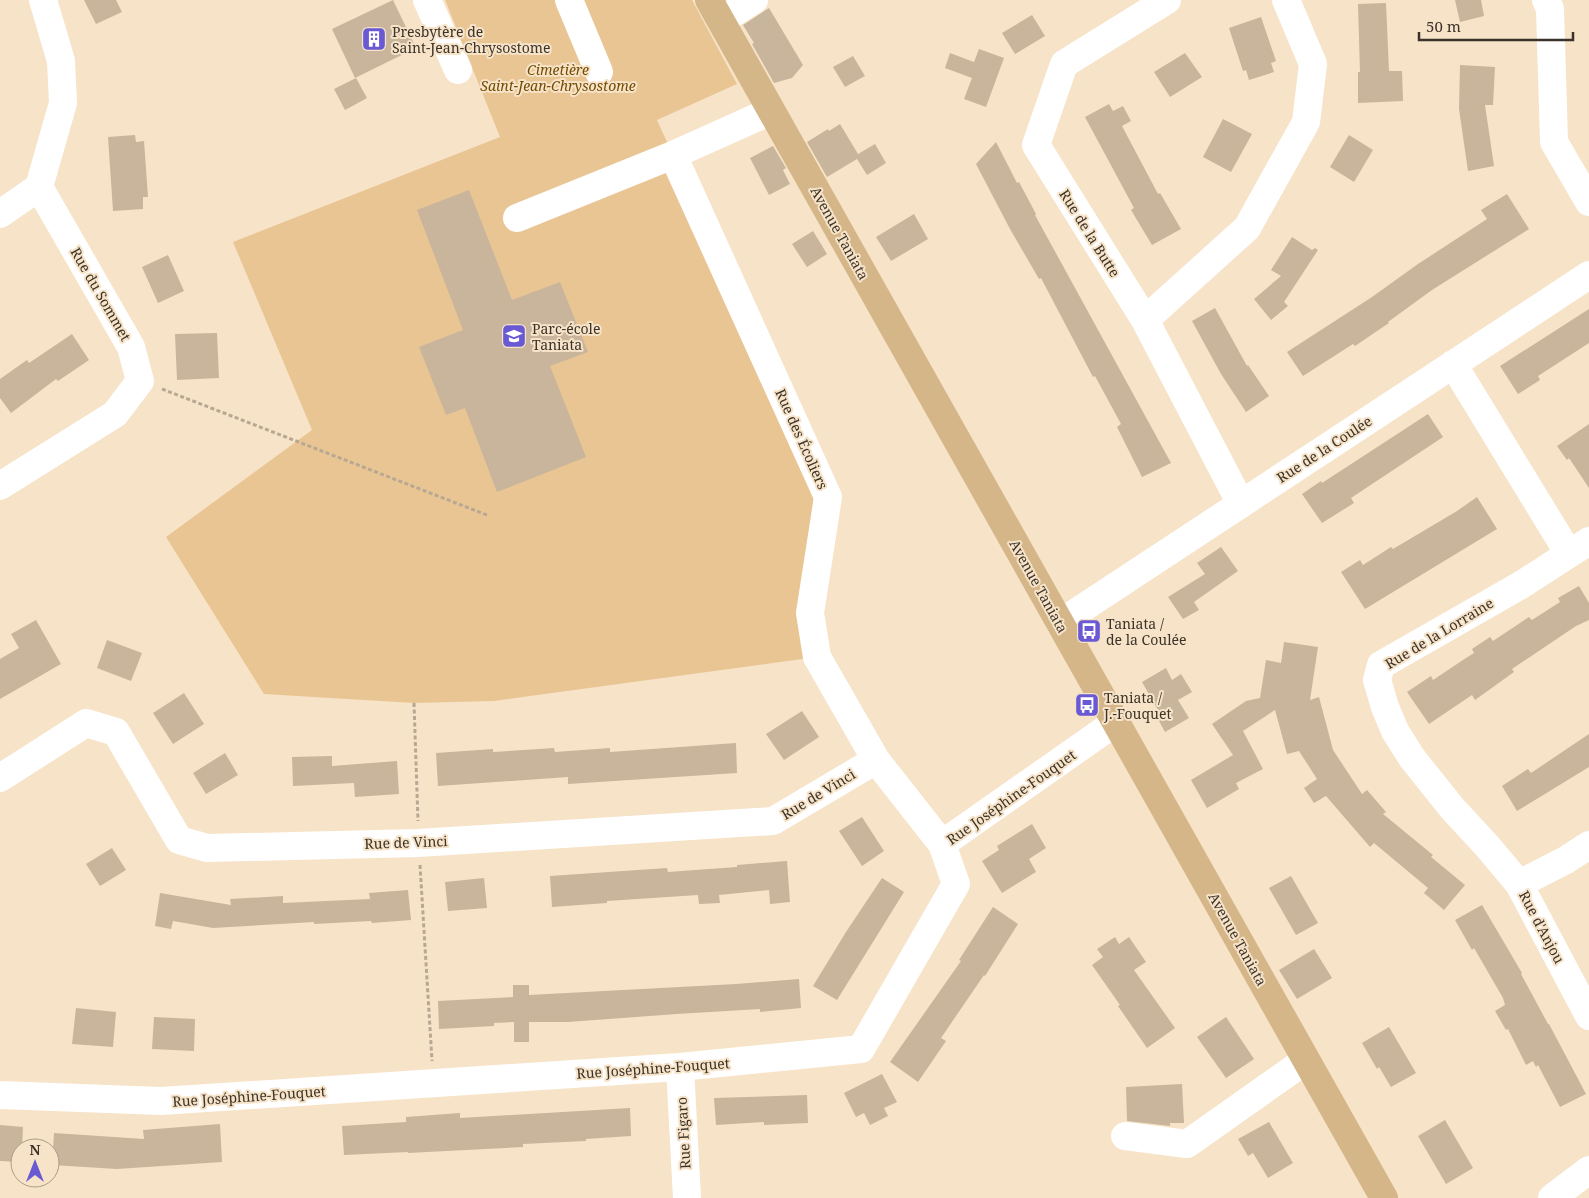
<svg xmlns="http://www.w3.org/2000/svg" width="1589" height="1198" font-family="'Noto Serif',serif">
	<rect width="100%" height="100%" fill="#f7e3c8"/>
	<!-- green -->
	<path fill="#e9c594" d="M445 0H692L737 84 657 120 828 497 817 657 494 701 414 703 264 694 166 537 312 430 233 242 500 137Z"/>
	<!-- building -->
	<path fill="#c8b59b" d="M84 0H116L122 12 96 24Z
		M393 0 416 48 355 78 332 29Z
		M1455 0H1481L1484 16 1460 22Z
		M1386 3 1389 71H1402L1403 101 1358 103V72H1360L1358 4Z
		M769 8 803 65 792 78 774 83 752 44 754 43 743 25Z
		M1032 15 1045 36 1015 54 1002 33Z
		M1261 17 1276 61 1271 63 1274 72 1249 80 1246 70 1243 71 1229 28Z
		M979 49 1004 58 986 107 964 99 972 78 945 68 950 53 974 62Z
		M1185 53 1202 77 1170 97 1154 72Z
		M853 56 865 76 845 87 833 67Z
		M1460 65 1495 67 1493 105H1485L1494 166 1468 171 1459 109Z
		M356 78 367 98 345 110 334 89Z
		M1109 104 1113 111 1123 106 1131 121 1122 126 1158 194 1160 193 1181 229 1152 245 1131 210 1134 208 1085 117Z
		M1223 119 1252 134 1231 172 1203 157Z
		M840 124 858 154 875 144 886 163 867 175 857 159 827 177 807 142 828 129 829 131Z
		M135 135 136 142 144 141 148 197H143V209L113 211 108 137Z
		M1349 135 1373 150 1354 182 1330 167Z
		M996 142 1017 183 1019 182 1036 214 1035 215 1171 463 1142 477 1117 427 1121 424 1095 376 1093 377 1041 278 1039 279 1010 229 976 164Z
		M773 146 786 168 783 170 790 184 769 195 750 158Z
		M469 190 512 300 560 282 588 352 550 366 586 457 497 492 465 408 446 415 419 347 463 330 417 210Z
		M1507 194 1529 229 1432 290 1388 322 1389 323 1355 346 1353 344 1303 376 1287 352 1372 297 1418 264 1487 219 1481 210Z
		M914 214 928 239 891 261 876 237Z
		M813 231 827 254 807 267 792 244Z
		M1292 237 1312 250 1315 248 1318 250 1284 302 1288 306 1271 320 1254 299 1281 276 1271 270Z
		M168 255 184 291 158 303 142 267Z
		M1215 308 1247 366 1248 365 1269 396 1246 412 1221 374 1192 321Z
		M1589 309V343L1538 376 1540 380 1518 394 1500 366Z
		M217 333 219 378 177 380 175 334Z
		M72 334 89 360 58 381 56 379 11 413 0 398V379L27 360 29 363Z
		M1428 414 1443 437 1351 498 1354 503 1322 523 1302 494 1321 481 1322 483Z
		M1589 424V488L1569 458 1567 460 1557 446Z
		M1477 497 1497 529 1365 609 1341 572 1360 560 1363 565 1391 547 1393 549 1457 511Z
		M1221 547 1238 571 1194 602 1199 610 1183 619 1168 597 1205 574 1197 563Z
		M1579 586 1589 603V620L1576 626 1512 669 1514 672 1475 700 1472 695 1429 724 1407 692 1431 676 1433 680 1466 658 1474 653 1472 649 1490 637 1493 641 1529 617 1532 620 1560 602 1558 598Z
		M36 620 61 664 0 699V659L19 648 11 634Z
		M107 640 142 653 131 681 97 668Z
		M1284 642 1318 647 1310 700 1319 697 1333 750 1362 794 1367 790 1386 812 1383 814 1433 855 1431 857 1465 885 1444 910 1424 893 1428 888 1374 843 1370 847 1326 796 1314 803 1304 788 1317 779 1299 751 1287 754 1275 710 1243 731 1263 769 1236 783 1239 789 1207 808 1191 780 1233 755 1212 724 1246 701 1260 698 1266 660 1281 663Z
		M1166 668 1172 680 1181 674 1192 692 1178 700 1189 718 1165 732 1154 712 1158 710 1142 682Z
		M184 693 204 724 173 744 153 713Z
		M802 711 819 737 784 760 766 734Z
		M1589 734V767L1517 811 1502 786 1528 769 1531 773Z
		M736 743 737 773 568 784V777L438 786 436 753 493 749V752L554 748 555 752 610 748V752Z
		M225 753 238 775 206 794 193 773Z
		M332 756V766L397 761 399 794 355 797 354 783 293 786 292 757Z
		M862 817 884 851 862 866 839 831Z
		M1032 824 1046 848 1029 859 1036 872 1002 893 982 861 999 850 997 846Z
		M112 848 126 870 100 886 86 864Z
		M787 861 790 902 770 904 769 890 719 895 720 903 699 904 698 895 607 901V903L552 907 550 876 667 868 668 872 737 867V865Z
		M1291 876 1318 923 1296 935 1269 888Z
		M484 878 487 908 448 911 445 882Z
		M882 878 904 892 837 1000 813 986 846 932Z
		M408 890 411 920 372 923 371 921 314 924V922L213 928 173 921 171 929 155 926 160 893 231 905 230 899 283 896V903L370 899 369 893Z
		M1482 905 1522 973 1521 974 1548 1024H1549L1586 1094 1560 1107 1538 1065 1536 1067 1533 1061 1526 1065 1508 1029 1506 1030 1495 1011 1505 1005 1503 998 1474 948 1472 950 1455 920Z
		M993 907 1018 924 985 976 984 975 941 1038 946 1041 918 1082 890 1062 961 961 959 960Z
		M1115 937 1119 944 1129 937 1146 962 1134 970 1175 1028 1147 1048 1118 1006 1120 1005 1092 965 1103 957 1097 949Z
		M1314 949 1332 978 1297 999 1279 970Z
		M799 979 801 1008 760 1012V1009L677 1014 568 1022H529V1042H514V1022L494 1023V1026L439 1029 438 1001 513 997V985H529V995L736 984Z
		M76 1008 116 1012 113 1047 72 1044Z
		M154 1017 195 1019 194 1051 152 1049Z
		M1226 1017 1254 1059 1226 1078 1197 1037Z
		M1389 1027 1416 1073 1391 1087 1379 1067 1377 1069 1362 1043Z
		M882 1074 897 1102 884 1108 888 1116 870 1125 864 1113 856 1117 844 1093Z
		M1182 1084 1184 1123H1170V1126L1127 1121 1126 1087Z
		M807 1095 808 1123 764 1125V1122L716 1125 714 1098Z
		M630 1108 631 1136 586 1139V1141L523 1144V1147L408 1153V1152L344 1155 342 1126 406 1122V1117L460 1113V1118Z
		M1445 1120 1473 1168 1446 1184 1418 1136Z
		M1269 1122 1293 1163 1268 1178 1253 1153 1248 1156 1238 1139Z
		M220 1124 222 1162 117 1169 52 1165 54 1133 144 1139 143 1130Z
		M0 1125 23 1127 22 1148H20V1162L0 1161Z"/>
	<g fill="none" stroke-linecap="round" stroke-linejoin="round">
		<!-- path -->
		<path stroke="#b8a893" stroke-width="3" stroke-dasharray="4 2.5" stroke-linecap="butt" d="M162 389 487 515
			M414 703 418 821
			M420 865 432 1061"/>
		<!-- minor -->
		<path stroke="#fff" stroke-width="28" d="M427 0 458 70
			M569 0 599 72
			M1167 0 1064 64 1036 145 1145 320 1241 504
			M1546 0 1550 9 1554 142 1589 202
			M721 21 754 0
			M771 111 673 155 828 497 810 613 817 657 876 760 942 844
			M0 214 39 187 63 103 61 61 43 0
			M517 218 673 155
			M1145 320 1247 228 1306 122 1313 64 1286 0
			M1453 364 1569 554
			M0 486 115 414 140 381 131 347 39 187
			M1060 623 1589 275
			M0 778 86 723 116 732 179 840 207 848 418 843 773 821 876 760
			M1589 845 1566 860 1519 884 1589 1016
			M1519 884 1488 847 1452 808 1412 758 1395 731 1385 707 1377 680 1381 665 1521 585 1589 541
			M680 1067 687 1198
			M0 1095 161 1101 680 1067 861 1049 956 884 942 844 1116 722
			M1125 1136 1187 1144 1306 1060
			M1552 1198 1589 1170"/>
		<!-- major -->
		<path stroke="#d4b689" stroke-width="28" d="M709 0 1384 1198"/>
	</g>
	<!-- icons -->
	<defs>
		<symbol id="building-square" viewBox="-11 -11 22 22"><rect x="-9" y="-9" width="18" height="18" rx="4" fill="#6959d3" stroke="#f7e3c8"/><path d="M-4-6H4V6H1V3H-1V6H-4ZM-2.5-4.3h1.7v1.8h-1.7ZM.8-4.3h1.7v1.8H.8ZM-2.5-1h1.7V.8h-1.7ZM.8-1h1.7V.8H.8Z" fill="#fff"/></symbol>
		<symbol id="school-square" viewBox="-11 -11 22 22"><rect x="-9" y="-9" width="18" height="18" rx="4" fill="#6959d3" stroke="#f7e3c8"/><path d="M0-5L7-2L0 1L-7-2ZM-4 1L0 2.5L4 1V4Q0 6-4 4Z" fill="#fff"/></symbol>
		<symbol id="bus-square" viewBox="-11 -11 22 22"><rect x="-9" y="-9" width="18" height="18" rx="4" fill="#6959d3" stroke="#f7e3c8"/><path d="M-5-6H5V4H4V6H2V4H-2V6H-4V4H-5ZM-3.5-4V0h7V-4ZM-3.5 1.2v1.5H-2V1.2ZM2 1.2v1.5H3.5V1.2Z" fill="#fff"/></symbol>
	</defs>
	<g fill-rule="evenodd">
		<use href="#building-square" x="360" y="25" width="28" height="28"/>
		<use href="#school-square" x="500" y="322" width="28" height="28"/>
		<use href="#bus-square" x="1075" y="617" width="28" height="28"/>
		<use href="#bus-square" x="1073" y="691" width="28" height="28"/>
	</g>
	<g text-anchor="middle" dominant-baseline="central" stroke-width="4" stroke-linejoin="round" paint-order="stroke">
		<!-- poi labels -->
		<g font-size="14" fill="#3b3329" stroke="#f7e3c8" text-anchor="start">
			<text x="392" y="31">Presbytère de<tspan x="392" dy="16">Saint-Jean-Chrysostome</tspan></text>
			<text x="532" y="328">Parc-école<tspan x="532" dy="16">Taniata</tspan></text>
			<text x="1106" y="623">Taniata /<tspan x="1106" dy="16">de la Coulée</tspan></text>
			<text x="1104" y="697">Taniata /<tspan x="1104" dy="16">J.-Fouquet</tspan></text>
		</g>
		<!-- park labels -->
		<g font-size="14" font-style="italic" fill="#724c03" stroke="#f7e3c8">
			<text x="558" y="69">Cimetière<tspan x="558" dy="16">Saint-Jean-Chrysostome</tspan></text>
		</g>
		<!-- street labels -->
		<g font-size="14" fill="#3b3329" stroke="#f7e3c8">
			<text transform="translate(840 233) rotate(61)">Avenue Taniata</text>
			<text transform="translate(1090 233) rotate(58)">Rue de la Butte</text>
			<text transform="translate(101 294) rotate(60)">Rue du Sommet</text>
			<text transform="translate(802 439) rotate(66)">Rue des Écoliers</text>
			<text transform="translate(1324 449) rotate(-33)">Rue de la Coulée</text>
			<text transform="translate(1039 586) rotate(61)">Avenue Taniata</text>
			<text transform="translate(1439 633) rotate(-31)">Rue de la Lorraine</text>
			<text transform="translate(818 794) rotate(-31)">Rue de Vinci</text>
			<text transform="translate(1011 797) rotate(-35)">Rue Joséphine-Fouquet</text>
			<text transform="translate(406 842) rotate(-2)">Rue de Vinci</text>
			<text transform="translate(1542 927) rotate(62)">Rue d'Anjou</text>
			<text transform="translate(1238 939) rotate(61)">Avenue Taniata</text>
			<text transform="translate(653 1068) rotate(-4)">Rue Joséphine-Fouquet</text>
			<text transform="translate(249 1096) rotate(-4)">Rue Joséphine-Fouquet</text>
			<text transform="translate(683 1133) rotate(-93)">Rue Figaro</text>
		</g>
	</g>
	<!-- north arrow -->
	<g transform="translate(35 1163)"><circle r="24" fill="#f7e3c8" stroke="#ac9d88"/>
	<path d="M0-4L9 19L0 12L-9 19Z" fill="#6959d3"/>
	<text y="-8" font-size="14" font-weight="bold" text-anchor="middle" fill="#3b3329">N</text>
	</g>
	<!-- scale -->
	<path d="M1419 32v8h154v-8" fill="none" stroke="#3b3329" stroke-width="2.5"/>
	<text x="1426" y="32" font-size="15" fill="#3b3329" stroke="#f7e3c8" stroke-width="4" paint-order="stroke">50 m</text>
</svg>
